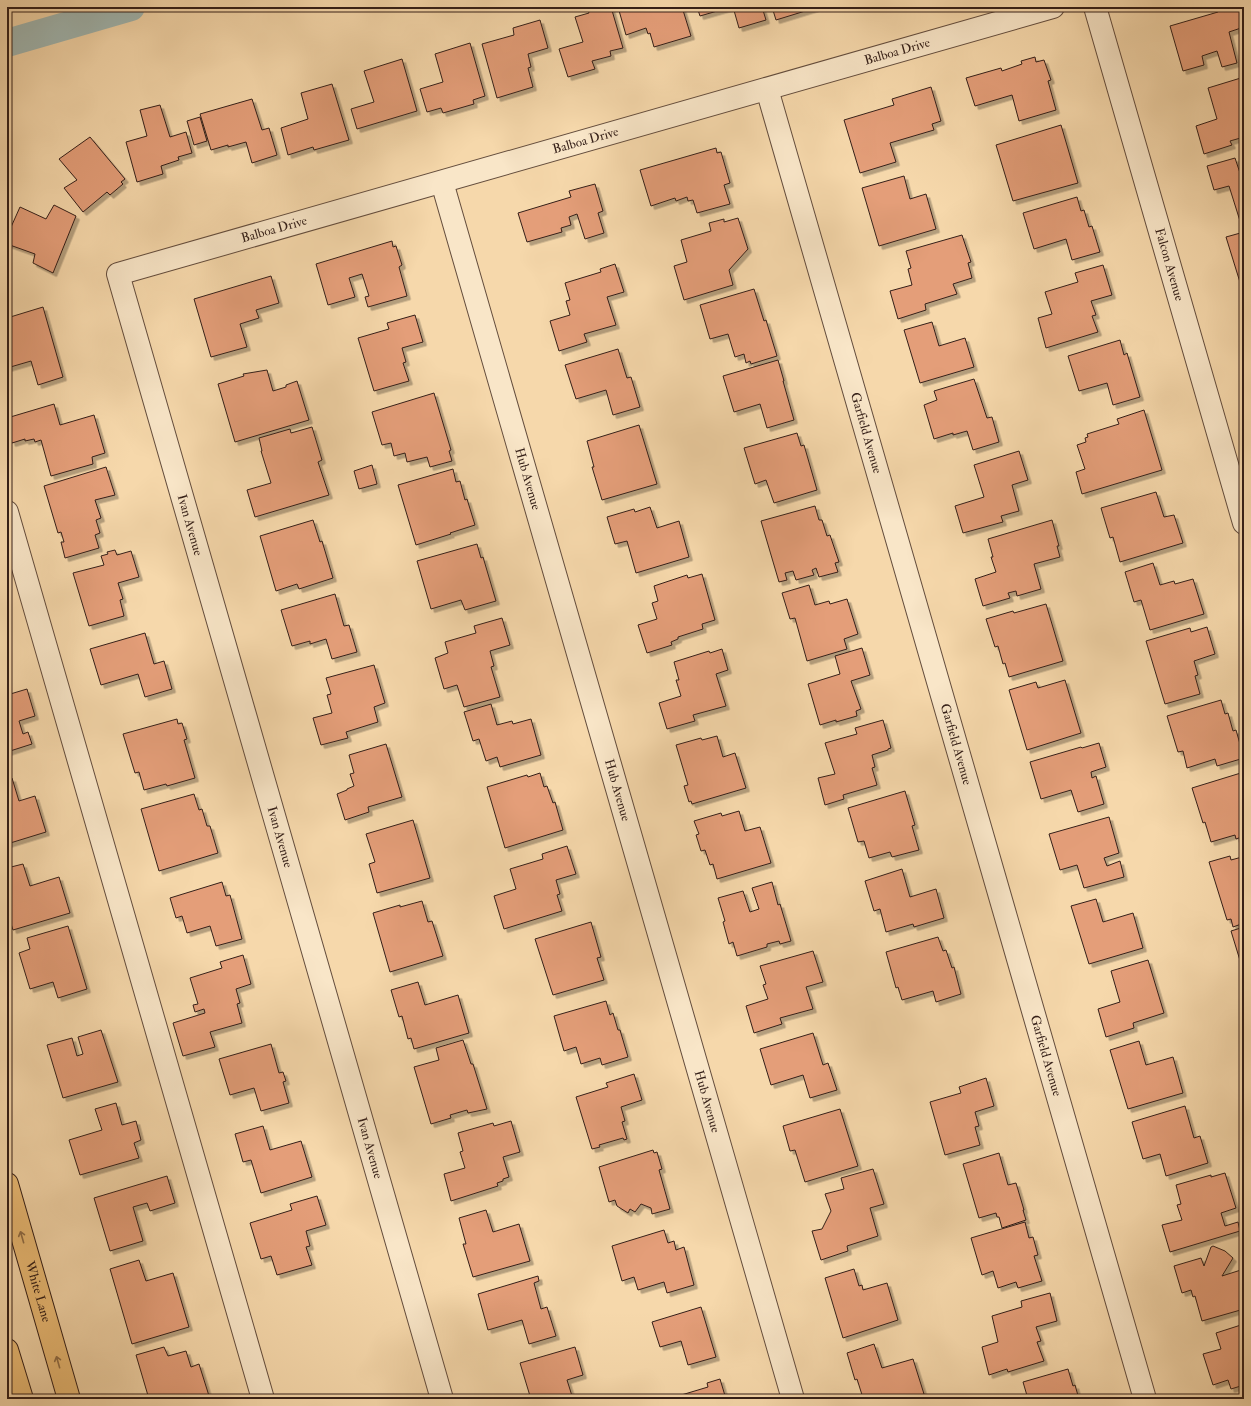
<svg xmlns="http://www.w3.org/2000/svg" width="1251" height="1406" font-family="'IM FELL Double Pica',serif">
	<defs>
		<filter id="shadow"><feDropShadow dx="3.5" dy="3.5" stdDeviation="0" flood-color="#0004"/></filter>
	</defs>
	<rect width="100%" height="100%" fill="#f6d8ab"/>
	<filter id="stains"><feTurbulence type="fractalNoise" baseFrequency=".005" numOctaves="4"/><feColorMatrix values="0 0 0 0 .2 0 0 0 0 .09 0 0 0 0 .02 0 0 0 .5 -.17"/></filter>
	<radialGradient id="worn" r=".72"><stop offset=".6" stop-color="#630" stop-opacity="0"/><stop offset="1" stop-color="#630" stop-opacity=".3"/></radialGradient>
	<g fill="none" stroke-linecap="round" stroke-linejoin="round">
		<!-- canal -->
		<path stroke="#a1b8b3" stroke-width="28" d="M7 43 131 7"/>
	</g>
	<!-- building -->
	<path fill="#e49e79" stroke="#341f18" filter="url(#shadow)" d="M587 7H611L623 48 610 51 611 56 592 61 595 69 568 77 559 49 583 42 575 17 589 13Z
		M618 7H682L691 36 654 47 650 33 648 34 646 28 626 35Z
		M697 7H731L700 16Z
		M733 7H762L766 20 739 28Z
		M772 7H815V8L776 20Z
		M1217 7H1244V27L1229 32 1237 63 1222 67 1217 51 1202 56 1204 65 1183 71 1170 26 1218 12Z
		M540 20 548 48 528 54 531 67 528 68 533 87 497 98 482 44 514 35 513 28Z
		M470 43 485 96 473 100 474 104 443 113 441 108 427 112 420 89 443 82 435 54Z
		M1035 57 1036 62 1044 60 1051 80 1048 81 1056 110 1019 121 1012 95 975 106 966 78 1001 68 1002 71 1022 64 1021 61Z
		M402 59 417 111 357 129 351 109 374 102 364 71Z
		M1244 77V137L1230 141 1232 145 1204 154 1196 126 1217 119 1208 88Z
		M332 84 349 140 314 150 313 147 288 155 281 128 308 119 301 93Z
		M931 87 941 121 932 124 934 130 890 143 896 162 860 173 844 120 894 105 892 99Z
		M252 99 262 130 269 128 277 155 252 163 246 142 228 147V145L211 150 200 114Z
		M160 105 170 137 186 132 192 153 178 157 179 160 161 166 163 174 137 182 126 142 147 136 140 110Z
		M200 117 207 141 194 145 187 121Z
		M1061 125 1078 183 1013 201 996 145Z
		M90 137 125 179 121 182 123 184 110 195 107 192 83 212 64 188 77 180 59 159Z
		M716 148 717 153 721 152 730 183 724 185 730 204 697 213 693 200 688 201 687 197 676 201 675 198 651 206 640 170Z
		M1235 158 1241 176 1244 175V220L1240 221 1229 186 1214 190 1207 166Z
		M1244 160V172L1241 161Z
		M904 176 910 199 926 194 936 229 879 246 862 188Z
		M595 184 603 211 598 213 604 233 585 239 577 214 569 217 571 225 561 228 562 232 527 242 518 213 571 197 569 191Z
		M1077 197 1081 211 1084 210 1089 227 1092 226 1100 252 1072 260 1066 239 1034 249 1023 213Z
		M54 205 76 216 53 273 33 263 35 254 7 244V236L20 207 46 219Z
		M738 218 748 249 729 270 733 285 684 300 674 266 687 262 681 240 711 231 709 223 724 219V222Z
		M1244 232V292H1243L1226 237Z
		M962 235 971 262 968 263 972 278 953 284 957 294 925 304 926 310 898 319 890 291 912 285 908 269 911 268 906 251Z
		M392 241 393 247 396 246 402 265 399 267 407 296 368 307 365 297 369 296 362 274 349 278 355 297 328 305 316 264Z
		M615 264 624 292 607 297 616 325 584 334 587 342 559 351 550 321 570 315 566 301 570 300 565 283 601 272 600 269Z
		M1103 265 1112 295 1091 301 1096 315 1092 316 1098 332 1046 348 1038 318 1052 314 1045 292 1078 282 1075 273Z
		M271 276 279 303 256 310 259 318 240 324 247 347 211 357 194 299Z
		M754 289 764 321 766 320 777 356 751 364 750 361 746 363 744 354 735 357 728 334 710 339 700 305Z
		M43 307 63 377 38 385 31 361 7 368V318Z
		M415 315 423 342 402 348 406 362 403 363 409 381 374 391 358 338 389 329 387 323Z
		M932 322 939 346 965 338 974 367 920 383 904 330Z
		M1120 340 1124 355 1127 353 1140 397 1113 405 1107 383 1079 391 1068 356Z
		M618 349 627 378 631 377 640 407 613 415 606 390 576 399 565 365Z
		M778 360 784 381H783L794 420 767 428 760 404 734 412 723 376Z
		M267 370 273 391 286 387V385L297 381 309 420 235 442 218 384 244 376 243 374Z
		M974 379 987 418 992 417 999 442 973 450 967 431 953 435V433L934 439 924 405 937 400 934 391Z
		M434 393 451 450 449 451 452 461 430 467 427 457 407 462 405 453 394 456 391 443 382 445 372 412Z
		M54 404 60 425 94 415 105 453 92 457 93 464 51 476 41 440 35 442 34 439 25 441V439L12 443 7 428V418Z
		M1144 410 1162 470 1082 494 1076 472 1085 469 1077 445 1086 442 1085 438 1088 437 1087 434 1119 424 1117 419Z
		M639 425 657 484 602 500 592 467H594L587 441Z
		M312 427 322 460 318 462 329 495 255 517 247 490 271 483 261 451H262L259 438 290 429 291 433Z
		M797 433 801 446 804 445 817 490 774 503 766 480 755 484 744 448Z
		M1019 451 1028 480 1012 485 1019 511 1001 516 1003 522 963 533 955 506 984 497 974 465Z
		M372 465 377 484 359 489 354 471Z
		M106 467 115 495 95 500 101 518 96 520 100 533 95 535 99 548 65 558 61 542H64L61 532 58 533 44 486Z
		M453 469 456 482 460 481 465 500 467 499 475 525 450 533 451 534 416 545 398 485Z
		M1156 492 1164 517 1174 515 1183 543 1120 562 1113 537 1110 538 1101 508Z
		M815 506 819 520H822L827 536 830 535 839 562 835 563 838 572 819 577 816 568 812 570 814 575 796 580 793 571 785 573 787 580 779 582 761 521Z
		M650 507 657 528 679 521 689 557 636 573 627 541 615 544 607 517 634 509 635 512Z
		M313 520 320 542 322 541 333 578 299 589 297 584 276 591 260 536Z
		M1052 520 1059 546H1057L1060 557 1034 564 1041 589 1017 596 1016 591 1008 593 1010 598 983 606 975 579 996 572 991 557H993L988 539Z
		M477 544 481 558 483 557 496 601 465 610 461 600 431 609 417 561Z
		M115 550 117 555 131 551 139 577 118 583 123 599 120 600 124 616 89 626 73 573 104 565 101 556 108 554 107 552Z
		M1153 563 1160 585 1174 581 1175 584 1193 579 1204 614 1150 630 1141 600 1134 602 1125 572Z
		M702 574 715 620 702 624 703 629 678 637V639L671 642 672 645 647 653 638 625 657 619 652 603 658 601 654 586 687 575 688 578Z
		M809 585 815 605 829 601 830 604 847 599 858 634 844 639 847 649 807 661 795 618 790 619 782 593Z
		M335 594 344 626 349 625 357 652 332 659 326 639 310 644V641L292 646 281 610Z
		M1046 604 1063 661 1009 677 1005 663 1003 664 998 646 995 647 986 619 1013 611 1014 613Z
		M502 618 510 645 490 651 494 666 491 667 500 697 464 707 457 685 444 689 435 658 448 653 445 642 476 633 474 626Z
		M1207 627 1215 654 1194 661 1198 675 1195 676 1200 694 1165 704 1146 641 1190 628 1191 632Z
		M145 633 154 664 164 661 172 689 145 697 138 674 101 685 90 649Z
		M862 648 870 675 851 681 861 709 856 711 857 716 836 722V720L820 725 808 684 840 674 835 656Z
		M722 649 728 670 716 674 726 706 693 715 695 721 667 729 659 703 681 696 676 680H679L674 662 709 651 710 653Z
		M374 665 385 703 374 707 378 722 346 732 348 738 321 745 313 718 332 713 327 695 331 694 326 678Z
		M1065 680 1081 733 1027 750 1009 690 1036 682 1038 688Z
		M27 689 35 716 19 721 23 734 28 732 32 744 7 752V695Z
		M1221 700 1225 714 1228 713 1233 731 1236 730 1244 758 1217 766 1215 759 1187 768 1183 751 1178 752 1167 716Z
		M491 704 497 725 512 721 513 724 531 719 541 755 500 767 497 757 486 761 479 739 473 741 464 712Z
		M177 719 178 724 182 723 187 739 184 740 195 778 167 786 166 784 144 790 139 772 135 773 123 734Z
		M883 720 891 748 888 749V750L872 755 875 767 872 768 877 785 843 795 844 799 825 805 818 778 835 774 825 743 857 734 855 728Z
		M717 736 723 757 735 753 746 788 692 804 691 801 689 802 684 786 688 785 676 745 701 738 702 740Z
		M1099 743 1106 767 1091 772 1092 778 1096 776 1104 804 1078 812 1071 790 1041 799 1030 762 1081 747 1082 748Z
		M386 744 402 797 368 807 369 812 345 820 337 794 347 790V789L354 786 350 774 354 773 349 755Z
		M1244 772V836L1236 839 1235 835 1211 842 1205 822 1203 823 1192 788Z
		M540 773 544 787 547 786 553 803 555 802 563 830 505 848 487 787 527 775 528 777Z
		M12 778 19 801 35 796 46 832 7 844V780Z
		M905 791 915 825 912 826 919 850 892 857 890 852 869 858 864 841 858 842 848 808Z
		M194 794 199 810 202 809 207 826H210L218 853 159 871 141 809Z
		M739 811 745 831 760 827 771 863 717 879 713 864 710 865 705 850 701 851 696 835 699 834 694 821 721 813 722 816Z
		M1109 817 1119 853 1104 858 1107 866 1120 861 1124 877 1084 888 1077 865 1060 870 1049 834Z
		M413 820 430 878 377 893 369 864 375 862 366 834Z
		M567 846 576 874 556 880 560 894 557 895 562 911 504 929 494 896 516 889 510 869 543 859 542 854Z
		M1244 850V923L1233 927 1231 919 1227 920 1209 862 1230 856 1231 860 1242 857 1241 851Z
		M23 864 30 886 59 877 70 913 13 930 7 911V868Z
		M902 869 910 897 936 889 944 918 914 927 913 924 886 932 880 909 874 911 865 881Z
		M222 882 226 896 230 895 242 939 216 946 210 926 187 933 182 916 176 918 170 898Z
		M772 882 778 905 780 904 791 941 780 944 779 941 767 944V947L737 956 733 942 729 944 723 922 725 921 718 898 743 891 750 912 759 909 752 888Z
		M1096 899 1103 922 1133 913 1143 948 1089 964 1071 906Z
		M422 901 428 922 432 921 443 956 390 972 373 913 400 905V907Z
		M591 922 601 957 597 958 604 980 553 995 535 939Z
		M68 926 87 989 58 998 53 982 30 989 19 953 30 949 27 938Z
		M1244 927V967H1242L1231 931Z
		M938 937 943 951 946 950 952 968 954 967 961 994 936 1002 933 991 902 1000 898 987 896 988 886 952Z
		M813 951 823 982 806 987 813 1009 780 1018 782 1024 754 1033 746 1006 768 999 763 985 766 984 760 966Z
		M243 955 251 984 236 989 240 1003 237 1004 242 1023 210 1032 215 1047 183 1056 173 1023 205 1013 204 1009 195 1012 193 1005 198 1004 190 978 222 968 220 962Z
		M1148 960 1164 1013 1133 1023 1134 1028 1106 1037 1098 1009 1120 1002 1111 971Z
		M418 982 425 1005 458 995 469 1033 414 1049 411 1038 408 1039 402 1016 399 1017 391 990Z
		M606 1001 610 1015 613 1013 618 1030H620L628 1057 602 1065 600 1058 581 1064 576 1047 564 1051 554 1016Z
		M101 1030 118 1082 63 1098 47 1045 72 1038 77 1056 83 1054 78 1037Z
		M813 1033 823 1065 828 1063 837 1090 810 1098 803 1075 771 1085 760 1049Z
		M463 1040 471 1064H473L487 1109 468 1113 467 1110 450 1115 451 1118 431 1124 414 1067 439 1060 436 1048Z
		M1139 1041 1146 1065 1173 1057 1183 1093 1128 1109 1110 1050Z
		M271 1044 279 1073 283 1072 286 1081 283 1082 289 1103 261 1111 254 1088 230 1095 219 1059Z
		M634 1074 642 1100 621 1107 625 1121 622 1122 627 1139 624 1140 623 1138 599 1145 600 1147 592 1149 576 1097 608 1087 606 1083Z
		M986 1078 994 1106 975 1112 979 1126 975 1127 980 1145 945 1155 930 1102 961 1093 959 1087Z
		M116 1103 122 1125 136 1121 141 1140 134 1143 139 1158 80 1175 69 1140 102 1130 95 1109Z
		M1185 1106 1194 1138 1200 1136 1208 1163 1166 1176 1160 1154 1143 1159 1132 1122Z
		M840 1109 858 1166 805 1182 795 1150 790 1151 783 1126Z
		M511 1121 520 1152 503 1157 509 1177 503 1179V1181L497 1183 498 1186 451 1201 444 1174 465 1168 460 1152 463 1151 458 1133 493 1123 494 1126Z
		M263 1126 270 1150 301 1141 312 1177 261 1193 251 1160 243 1162 235 1134Z
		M653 1150 654 1153 657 1152 662 1169 659 1170 670 1209 652 1214 651 1208 641 1204 635 1212 630 1209 628 1213 617 1206 615 1200 609 1202 599 1167Z
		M999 1153 1008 1185 1016 1183 1024 1210H1023L1026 1220 1002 1228 999 1217H997L996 1213 979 1218 963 1164Z
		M873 1169 884 1204 870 1208 878 1236 847 1246 848 1251 821 1260 812 1231 822 1229 831 1211 825 1194 844 1189 841 1178Z
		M1225 1173 1236 1208 1221 1213 1225 1226 1238 1222 1240 1231 1170 1252 1162 1225 1182 1220 1177 1205 1181 1204 1176 1185 1211 1175V1177Z
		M167 1176 175 1203 150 1211 147 1203 133 1207 143 1241 110 1251 94 1198Z
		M317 1196 326 1225 306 1231 310 1246 306 1247 312 1265 277 1275 271 1256 261 1259 250 1223 292 1210 290 1204Z
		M486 1210 493 1232 519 1224 530 1261 473 1277 463 1244H466L459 1218Z
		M1025 1222 1029 1238 1033 1237 1038 1255 1034 1256 1042 1281 1018 1288 1016 1282 998 1288 993 1271 982 1275 971 1238Z
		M664 1230 668 1243 674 1241 676 1250 684 1247 694 1285 667 1293 664 1282 638 1290 634 1277 622 1281 612 1246Z
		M1213 1246 1225 1251 1233 1258 1222 1276 1244 1269V1309L1202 1321 1195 1296 1193 1297 1191 1290 1182 1293 1174 1266 1201 1258 1204 1266 1211 1247Z
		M139 1260 146 1281 173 1273 189 1327 132 1344 110 1269Z
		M854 1269 859 1286 862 1285 863 1290 887 1283 898 1320 843 1338 825 1278Z
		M538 1276 539 1281 534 1283 541 1309 547 1307 556 1336 529 1344 522 1320 488 1330 478 1294Z
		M1050 1293 1057 1321 1036 1327 1041 1341 1037 1342 1044 1361 1008 1372 1007 1369 989 1375 982 1347 998 1342 992 1316 1022 1307 1021 1301Z
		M701 1307 716 1357 688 1365 681 1341 660 1347 652 1322Z
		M1244 1324V1385L1231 1389 1228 1380 1213 1385 1203 1354 1221 1349 1216 1333Z
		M874 1344 882 1368 913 1359 924 1394 908 1399H866V1397L863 1398 857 1379 855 1380 847 1353Z
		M164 1347 168 1356 186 1351 191 1367 199 1364 210 1399H149L136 1355Z
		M575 1347 583 1375 567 1380 573 1399H518L530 1396 520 1363Z
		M1068 1369 1073 1386 1075 1385 1079 1399H1028L1023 1382Z
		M720 1379 726 1399H668L708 1387 707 1383Z"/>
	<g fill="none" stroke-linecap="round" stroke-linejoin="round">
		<defs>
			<g id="minor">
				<path id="s1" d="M1095 7 1244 523"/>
				<path id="s2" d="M767 89 1145 1399"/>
				<path id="s3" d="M442 182 793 1399"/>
				<path d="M7 512 263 1399"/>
				<path id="s4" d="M442 1399 118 274 1053 7"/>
			</g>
			<g id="major">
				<path id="s5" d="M7 1184 69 1399"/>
				<path d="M7 1350 22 1399"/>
			</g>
		</defs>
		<!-- minor casing -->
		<use href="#minor" stroke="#644d3d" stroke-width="24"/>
		<!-- major casing -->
		<use href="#major" stroke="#341f18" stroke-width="24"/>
		<!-- minor -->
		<use href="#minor" stroke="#f9e6c8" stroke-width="22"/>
		<!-- major -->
		<use href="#major" stroke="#ebbc76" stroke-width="22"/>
	</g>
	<!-- one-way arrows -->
	<defs><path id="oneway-shaft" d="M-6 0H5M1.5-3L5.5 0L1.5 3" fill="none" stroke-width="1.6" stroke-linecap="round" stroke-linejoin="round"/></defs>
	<g stroke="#906e47">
		<use href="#oneway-shaft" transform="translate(22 1237) rotate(-106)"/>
		<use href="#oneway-shaft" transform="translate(58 1362) rotate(-106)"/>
	</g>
	<g text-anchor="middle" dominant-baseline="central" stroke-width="3" stroke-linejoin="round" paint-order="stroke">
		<!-- street labels -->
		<g font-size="13" fill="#341f18" stroke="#f9e6c8">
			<text stroke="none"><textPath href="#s4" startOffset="1981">Balboa Drive</textPath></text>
			<text stroke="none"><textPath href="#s4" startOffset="1657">Balboa Drive</textPath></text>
			<text stroke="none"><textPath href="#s4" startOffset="1333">Balboa Drive</textPath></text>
			<text stroke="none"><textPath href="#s1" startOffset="268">Falcon Avenue</textPath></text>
			<text stroke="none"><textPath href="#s2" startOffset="358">Garfield Avenue</textPath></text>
			<text stroke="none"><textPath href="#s3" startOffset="309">Hub Avenue</textPath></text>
			<text transform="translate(190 525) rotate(74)">Ivan Avenue</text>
			<text stroke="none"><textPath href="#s2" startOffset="682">Garfield Avenue</textPath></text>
			<text stroke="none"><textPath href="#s3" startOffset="633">Hub Avenue</textPath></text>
			<text transform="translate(280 837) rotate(74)">Ivan Avenue</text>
			<text stroke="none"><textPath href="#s2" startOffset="1006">Garfield Avenue</textPath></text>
			<text stroke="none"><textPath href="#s3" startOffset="957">Hub Avenue</textPath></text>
			<text transform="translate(370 1148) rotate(74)">Ivan Avenue</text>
			<text stroke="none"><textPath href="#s5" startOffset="112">White Lane</textPath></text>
		</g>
	</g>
	<!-- margin -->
	<rect width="1251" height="1406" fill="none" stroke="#f6d8ab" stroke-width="24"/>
	<rect x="8" y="8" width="1235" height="1390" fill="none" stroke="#341f18" stroke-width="2"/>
	<rect x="12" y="12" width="1227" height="1382" fill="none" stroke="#341f18"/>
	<rect width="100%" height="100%" filter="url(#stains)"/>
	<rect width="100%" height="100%" fill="url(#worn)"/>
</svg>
